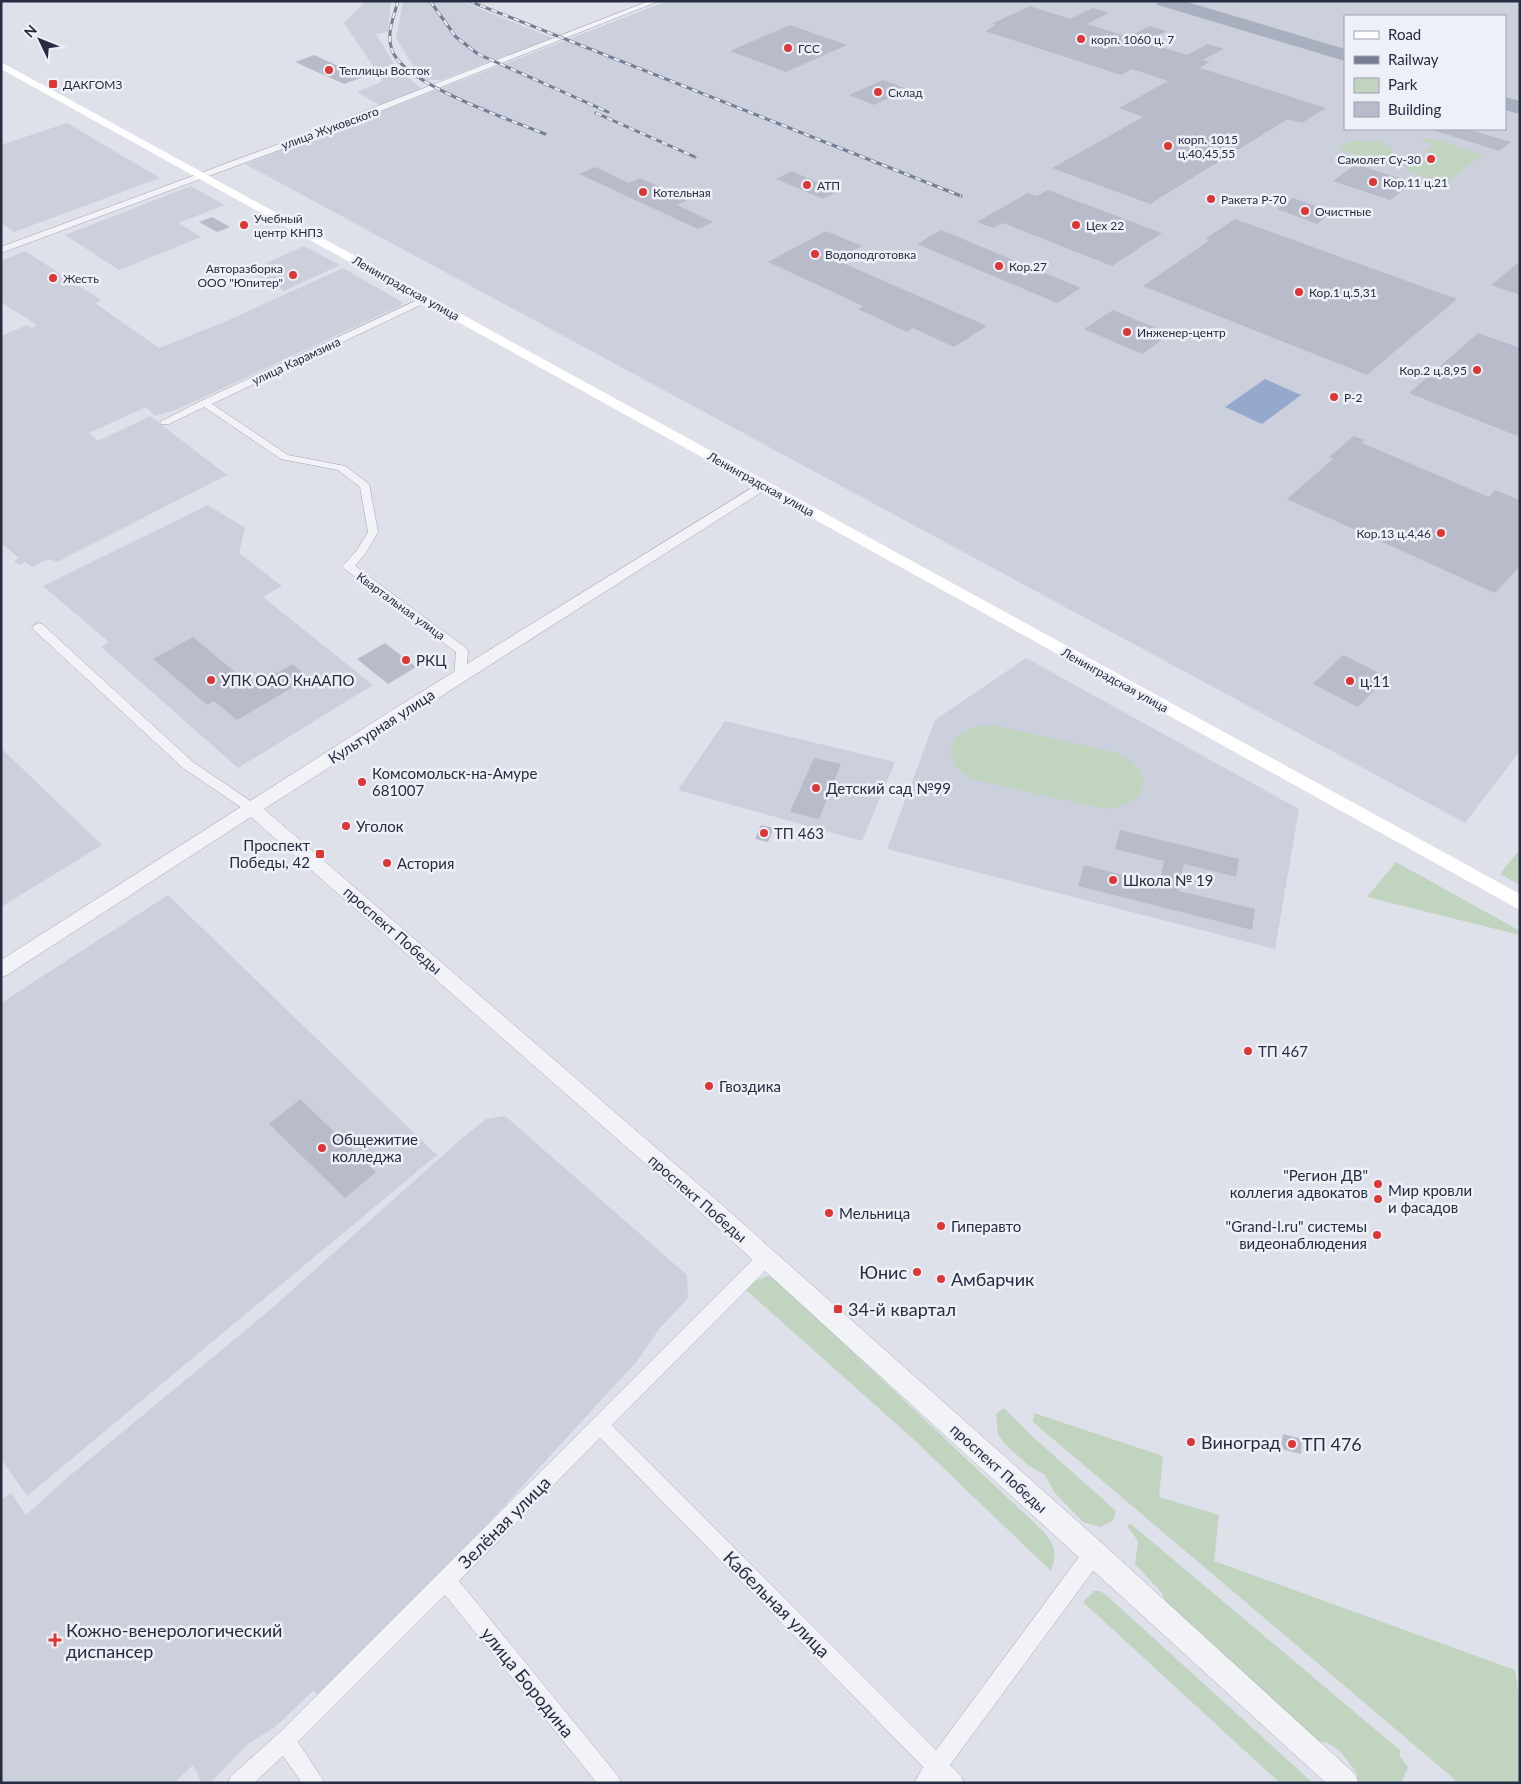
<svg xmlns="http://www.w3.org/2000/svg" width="1521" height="1784" font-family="Lato,sans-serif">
	<rect width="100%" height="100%" fill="#dee1e9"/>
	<!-- built -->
	<path fill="#ccd0dc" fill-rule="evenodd" d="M366 1H391L388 32 376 34 396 67 423 90 381 106 357 92 383 81 344 23Z
		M403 1H461L552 38 441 80H424L415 69 396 38Z
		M667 1H1520V751L1465 823 245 164ZM1345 16H1505V129H1345Z
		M67 123 160 178 14 232 1 223V145Z
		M191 186 224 205 179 223 201 237 119 270 65 235Z
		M304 246 340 265 284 291 249 271Z
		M25 251 101 300 95 303 159 348 224 322 343 268 402 302V305L178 409 155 416 146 407 89 433 98 441 150 416 227 475 57 562 49 559 32 567 25 562 19 565 14 561 19 558 1 543V336L27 325 32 328 37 325 1 302V261Z
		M208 505 245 528 239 553 282 586 263 597 373 685 238 768 101 647 109 642 43 586Z
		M1026 658 1299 809 1275 949 887 849 935 720Z
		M725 721 895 762 862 841 678 790Z
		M1 748 102 845 1 907Z
		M168 895 437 1155 27 1496 1 1459V1003Z
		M505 1116 687 1275 688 1298 659 1329 637 1361 472 1541 317 1695 314 1690 275 1727 249 1743 210 1783H202L193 1765 174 1783H1V1500L11 1493 26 1515 67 1478 271 1309 460 1140 486 1119Z"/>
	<!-- green -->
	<path fill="#c1d4bf" d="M1417 139H1433L1483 155 1447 182H1439L1407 171 1400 156H1408L1435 163 1441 158 1425 151 1434 145Z
		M1351 141H1376L1390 146 1401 169 1339 149Z
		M979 726H997L1118 753C1159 772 1147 807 1105 809L975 780C941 764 943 735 979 726Z
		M1520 849V885L1500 874Z
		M1396 862 1520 931V935L1367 897Z
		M767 1276 775 1279 1044 1532C1056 1547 1057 1553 1051 1571L911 1437 746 1290 755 1281Z
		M1004 1408 1032 1436 1116 1511 1113 1521 1100 1527 1083 1522 1055 1493 1044 1474 1029 1466 1006 1445 998 1435 996 1414Z
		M1034 1413 1163 1456 1159 1497 1219 1515 1214 1561 1515 1670 1520 1704V1783H1459L1033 1422Z
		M1131 1524 1401 1751 1399 1755 1408 1767 1401 1783H1356L1355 1781 1358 1775 1340 1751 1326 1742 1314 1743 1169 1611 1162 1593 1135 1564 1138 1541 1127 1526Z
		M1094 1591H1100L1106 1595 1313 1783H1280L1083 1602Z"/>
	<!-- water -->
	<path fill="#95a8cd" d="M1265 379 1301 395 1262 424 1225 407Z"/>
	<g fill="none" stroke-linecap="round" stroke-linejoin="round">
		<!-- taxiway -->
		<path fill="#aaafbf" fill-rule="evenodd" d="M1155 1H1184L1345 49V61L1158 5Z
			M1505 97 1520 101V114L1505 110Z"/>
	</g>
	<!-- building -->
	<path fill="#b8bcca" d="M1030 6 1070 19 1093 8 1109 13 1087 24 1128 37 1150 26 1167 31 1145 42 1187 55 1208 44 1224 49 1203 60 1209 62 1200 68 1326 108 1302 123 1288 119 1150 204 1052 168 1143 117 1119 108 1168 81 1132 69 1121 75 985 31 996 25 991 24Z
		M790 25 847 45 786 72 730 51Z
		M314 55 363 77 344 84 295 62Z
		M883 80 907 89 874 105 849 95Z
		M1436 129H1467L1511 142 1499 151 1436 131Z
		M1356 164 1413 183 1390 200 1333 181Z
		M595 167 629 183 640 178 687 200 677 205 713 222 698 229 579 174Z
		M791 171 839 191 823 199 776 179Z
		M1048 190 1162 233 1112 266 1003 223 993 228 977 222 1028 193 1037 196Z
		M1293 198 1333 212 1317 224 1277 209Z
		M212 217 230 227 217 232 199 222Z
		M1235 219 1457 299 1367 375 1143 286 1210 240 1205 239Z
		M941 230 1081 288 1057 303 917 244Z
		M826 231 862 246 836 260 987 326 954 347 913 328 907 332 858 309 863 306 768 262Z
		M1520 261V295L1491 285Z
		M1113 310 1170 334 1142 354 1084 329Z
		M1478 333 1520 348V437L1409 393Z
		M1354 436 1364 440 1362 443 1489 497 1495 490 1520 500V566L1495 593 1287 499 1333 459 1329 457Z
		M193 637 253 687 292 664 309 678 237 720 214 701 207 705 153 659Z
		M385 643 416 667 388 684 357 659Z
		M1343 655 1387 677 1358 707 1313 684Z
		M814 758 841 764 819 819 790 812Z
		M761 825 774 828 768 842 755 839Z
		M1120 830 1239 859 1236 877 1184 864 1179 891 1255 909 1252 930 1078 886 1084 865 1159 884 1164 861 1115 849Z
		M300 1099 376 1172 345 1198 269 1124Z
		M1283 1434 1302 1439 1301 1454 1281 1449Z"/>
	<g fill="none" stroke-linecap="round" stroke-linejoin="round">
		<defs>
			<path id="minor" d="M649 1H659L317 136 1 253V247L311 132Z
				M426 296 429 297V301L212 404 288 455 345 466 369 484 378 532 365 554 355 566 466 648 468 651 466 676 460 680 454 676 456 652 342 567 357 550 368 532 360 487 338 470 281 459 204 407 169 424H161L160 422 201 401Z
				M38 623 42 624 193 762 258 806 260 809 258 812H248L183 768 34 630 32 627Z
				M766 1250 772 1252 774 1258 772 1264 612 1425 936 1750 1087 1546 1094 1543 1101 1546 1104 1553 1101 1560 950 1765 961 1776 964 1783H914L923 1767 600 1438 459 1581 618 1776 621 1783H597L445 1595 298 1742 325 1783H302L283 1756 254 1783H228L231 1776 278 1734 760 1252Z"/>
			<path id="tertiary" d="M763 481 770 485 768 488 264 809 712 1196 1103 1544 1355 1774 1359 1783H1326L698 1210 251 817 7 975 1 977V960L394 709Z"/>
		</defs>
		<!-- minor casing -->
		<use href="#minor" stroke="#a3a7b4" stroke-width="1"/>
		<!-- tertiary casing -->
		<use href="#tertiary" stroke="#a3a7b4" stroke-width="1"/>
		<!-- minor -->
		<use href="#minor" fill="#f2f3f7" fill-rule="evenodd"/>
		<!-- tertiary -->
		<use href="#tertiary" fill="#f2f3f7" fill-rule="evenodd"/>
		<!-- secondary -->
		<path fill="#fff" fill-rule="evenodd" d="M1 62 1520 894V910L1 69Z"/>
		<defs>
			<path id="rail" d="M398 1C394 16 386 34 392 50 403 84 511 120 545 134
				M430 1 456 37 478 54 608 112
				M469 1 961 196
				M596 113 695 157"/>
		</defs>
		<!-- rail casing -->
		<use href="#rail" stroke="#767d95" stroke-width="3"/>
		<!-- rail -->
		<use href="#rail" stroke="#eef0f7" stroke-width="2" stroke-dasharray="6" stroke-linecap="butt"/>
	</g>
	<!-- markers -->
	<g fill="#dc3637" stroke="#eef0f7" stroke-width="2">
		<circle cx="1081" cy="39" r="5"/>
		<circle cx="788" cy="48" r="5"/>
		<circle cx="329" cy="70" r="5"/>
		<rect x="48" y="79" width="10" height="10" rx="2.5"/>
		<circle cx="878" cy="92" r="5"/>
		<circle cx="1168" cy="146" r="5"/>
		<circle cx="1431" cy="159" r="5"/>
		<circle cx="1373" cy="182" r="5"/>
		<circle cx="807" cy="185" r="5"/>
		<circle cx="643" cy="192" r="5"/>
		<circle cx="1211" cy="199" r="5"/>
		<circle cx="1305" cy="211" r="5"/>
		<circle cx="244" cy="225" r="5"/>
		<circle cx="1076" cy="225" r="5"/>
		<circle cx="815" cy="254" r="5"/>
		<circle cx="999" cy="266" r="5"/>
		<circle cx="293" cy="275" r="5"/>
		<circle cx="53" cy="278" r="5"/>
		<circle cx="1299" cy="292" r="5"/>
		<circle cx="1127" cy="332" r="5"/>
		<circle cx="1477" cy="370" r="5"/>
		<circle cx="1334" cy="397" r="5"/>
		<circle cx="1441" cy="533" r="5"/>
		<circle cx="406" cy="660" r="5"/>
		<circle cx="211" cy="680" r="5"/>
		<circle cx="1350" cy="681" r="5"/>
		<circle cx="362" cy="782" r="5"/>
		<circle cx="816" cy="788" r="5"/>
		<circle cx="346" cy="826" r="5"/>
		<circle cx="764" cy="833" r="5"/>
		<rect x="315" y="849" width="10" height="10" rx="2.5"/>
		<circle cx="387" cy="863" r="5"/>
		<circle cx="1113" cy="880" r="5"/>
		<circle cx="1248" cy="1051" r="5"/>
		<circle cx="709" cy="1086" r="5"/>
		<circle cx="322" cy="1148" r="5"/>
		<circle cx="1378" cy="1184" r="5"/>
		<circle cx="1378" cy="1199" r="5"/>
		<circle cx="829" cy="1213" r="5"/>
		<circle cx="941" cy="1226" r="5"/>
		<circle cx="1377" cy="1235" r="5"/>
		<circle cx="917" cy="1272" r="5"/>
		<circle cx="941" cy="1279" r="5"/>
		<rect x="833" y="1304" width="10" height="10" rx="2.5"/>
		<circle cx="1191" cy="1442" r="5"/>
		<circle cx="1292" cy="1444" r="5"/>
		<path d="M52.5 1632.5h5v5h5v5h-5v5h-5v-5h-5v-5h5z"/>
	</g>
	<g text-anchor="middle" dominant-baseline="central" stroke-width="5" stroke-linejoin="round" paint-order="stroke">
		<!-- far-poi labels -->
		<g font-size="12" fill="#262c42" stroke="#eef0f7" text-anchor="start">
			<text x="1091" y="39">корп. 1060 ц. 7</text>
			<text x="798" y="48">ГСС</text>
			<text x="339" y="70">Теплицы Восток</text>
			<text x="63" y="84">ДАКГОМЗ</text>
			<text x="888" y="92">Склад</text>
			<text x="1178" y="139">корп. 1015<tspan x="1178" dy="14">ц.40,45,55</tspan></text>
			<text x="1421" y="159" text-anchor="end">Самолет Су-30</text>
			<text x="1383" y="182">Кор.11 ц.21</text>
			<text x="817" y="185">АТП</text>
			<text x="653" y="192">Котельная</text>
			<text x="1221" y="199">Ракета Р-70</text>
			<text x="1315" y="211">Очистные</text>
			<text x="254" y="218">Учебный<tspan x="254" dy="14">центр КНПЗ</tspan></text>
			<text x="1086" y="225">Цех 22</text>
			<text x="825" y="254">Водоподготовка</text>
			<text x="1009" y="266">Кор.27</text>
			<text x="283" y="268" text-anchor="end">Авторазборка<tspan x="283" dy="14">ООО "Юпитер"</tspan></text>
			<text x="63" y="278">Жесть</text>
			<text x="1309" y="292">Кор.1 ц.5,31</text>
			<text x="1137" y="332">Инженер-центр</text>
			<text x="1467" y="370" text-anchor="end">Кор.2 ц.8,95</text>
			<text x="1344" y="397">Р-2</text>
			<text x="1431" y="533" text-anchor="end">Кор.13 ц.4,46</text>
		</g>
		<!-- far-street labels -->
		<g font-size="12" fill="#262c42" stroke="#eef0f7">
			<text transform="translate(330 128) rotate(-20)">улица Жуковского</text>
			<text transform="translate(406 288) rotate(29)">Ленинградская улица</text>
			<text transform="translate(296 361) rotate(-25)">улица Карамзина</text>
			<text transform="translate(761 484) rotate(29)">Ленинградская улица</text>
			<text transform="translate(401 606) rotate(36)">Квартальная улица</text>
			<text transform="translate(1115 680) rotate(29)">Ленинградская улица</text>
		</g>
		<!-- poi labels -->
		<g font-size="15" fill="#262c42" stroke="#eef0f7" text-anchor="start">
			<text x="416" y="660">РКЦ</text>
			<text x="221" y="680">УПК ОАО КнААПО</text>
			<text x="1360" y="681">ц.11</text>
			<text x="372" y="773">Комсомольск-на-Амуре<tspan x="372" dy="17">681007</tspan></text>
			<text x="826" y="788">Детский сад №99</text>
			<text x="356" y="826">Уголок</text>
			<text x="774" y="833">ТП 463</text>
			<text x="310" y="845" text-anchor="end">Проспект<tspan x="310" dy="17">Победы, 42</tspan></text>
			<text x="397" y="863">Астория</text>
			<text x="1123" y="880">Школа № 19</text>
			<text x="1258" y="1051">ТП 467</text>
			<text x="719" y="1086">Гвоздика</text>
			<text x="332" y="1139">Общежитие<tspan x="332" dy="17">колледжа</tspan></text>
			<text x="1368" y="1175" text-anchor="end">"Регион ДВ"<tspan x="1368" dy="17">коллегия адвокатов</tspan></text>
			<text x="1388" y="1190">Мир кровли<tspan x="1388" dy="17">и фасадов</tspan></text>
			<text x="839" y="1213">Мельница</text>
			<text x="951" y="1226">Гиперавто</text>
			<text x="1367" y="1226" text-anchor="end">"Grand-l.ru" системы<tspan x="1367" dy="17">видеонаблюдения</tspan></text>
		</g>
		<!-- street labels -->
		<g font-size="15" fill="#262c42" stroke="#eef0f7">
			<text transform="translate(381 726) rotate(-33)">Культурная улица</text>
			<text transform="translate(393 930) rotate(41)">проспект Победы</text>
			<text transform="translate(698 1198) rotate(41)">проспект Победы</text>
			<text transform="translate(999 1468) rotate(42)">проспект Победы</text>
		</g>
		<!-- near-poi labels -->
		<g font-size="18" fill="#262c42" stroke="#eef0f7" text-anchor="start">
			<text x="907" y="1272" text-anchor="end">Юнис</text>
			<text x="951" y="1279">Амбарчик</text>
			<text x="848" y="1309">34-й квартал</text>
			<text x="1201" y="1442">Виноград</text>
			<text x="1302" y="1444">ТП 476</text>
			<text x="66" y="1630">Кожно-венерологический<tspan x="66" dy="21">диспансер</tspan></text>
		</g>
		<!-- near-street labels -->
		<g font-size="18" fill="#262c42" stroke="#eef0f7">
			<text transform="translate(504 1522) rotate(-45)">Зелёная улица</text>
			<text transform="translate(777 1604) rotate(45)">Кабельная улица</text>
			<text transform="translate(528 1682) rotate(51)">улица Бородина</text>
		</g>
	</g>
	<!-- border -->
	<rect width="1521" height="1784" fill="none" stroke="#262c42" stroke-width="5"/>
	<!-- legend -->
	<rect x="1344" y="15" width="162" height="115" fill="#eef0f7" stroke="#9ea2af"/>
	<rect x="1354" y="31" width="25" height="8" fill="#ffffff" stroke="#9ea2af"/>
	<text x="1388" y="40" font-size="15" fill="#262c42">Road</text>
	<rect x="1354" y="56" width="25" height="8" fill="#767d95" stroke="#9ea2af"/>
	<text x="1388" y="65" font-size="15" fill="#262c42">Railway</text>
	<rect x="1354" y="78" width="25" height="15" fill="#c1d4bf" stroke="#9ea2af"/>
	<text x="1388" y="90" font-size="15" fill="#262c42">Park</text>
	<rect x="1354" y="102" width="25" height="15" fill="#b8bcca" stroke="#9ea2af"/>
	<text x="1388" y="115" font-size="15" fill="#262c42">Building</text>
	<!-- north arrow -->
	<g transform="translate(40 40) rotate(313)" stroke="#eef0f7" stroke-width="4" paint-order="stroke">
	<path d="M0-4L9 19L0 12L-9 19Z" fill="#262c42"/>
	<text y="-8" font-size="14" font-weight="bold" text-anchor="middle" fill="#262c42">N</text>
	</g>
</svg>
